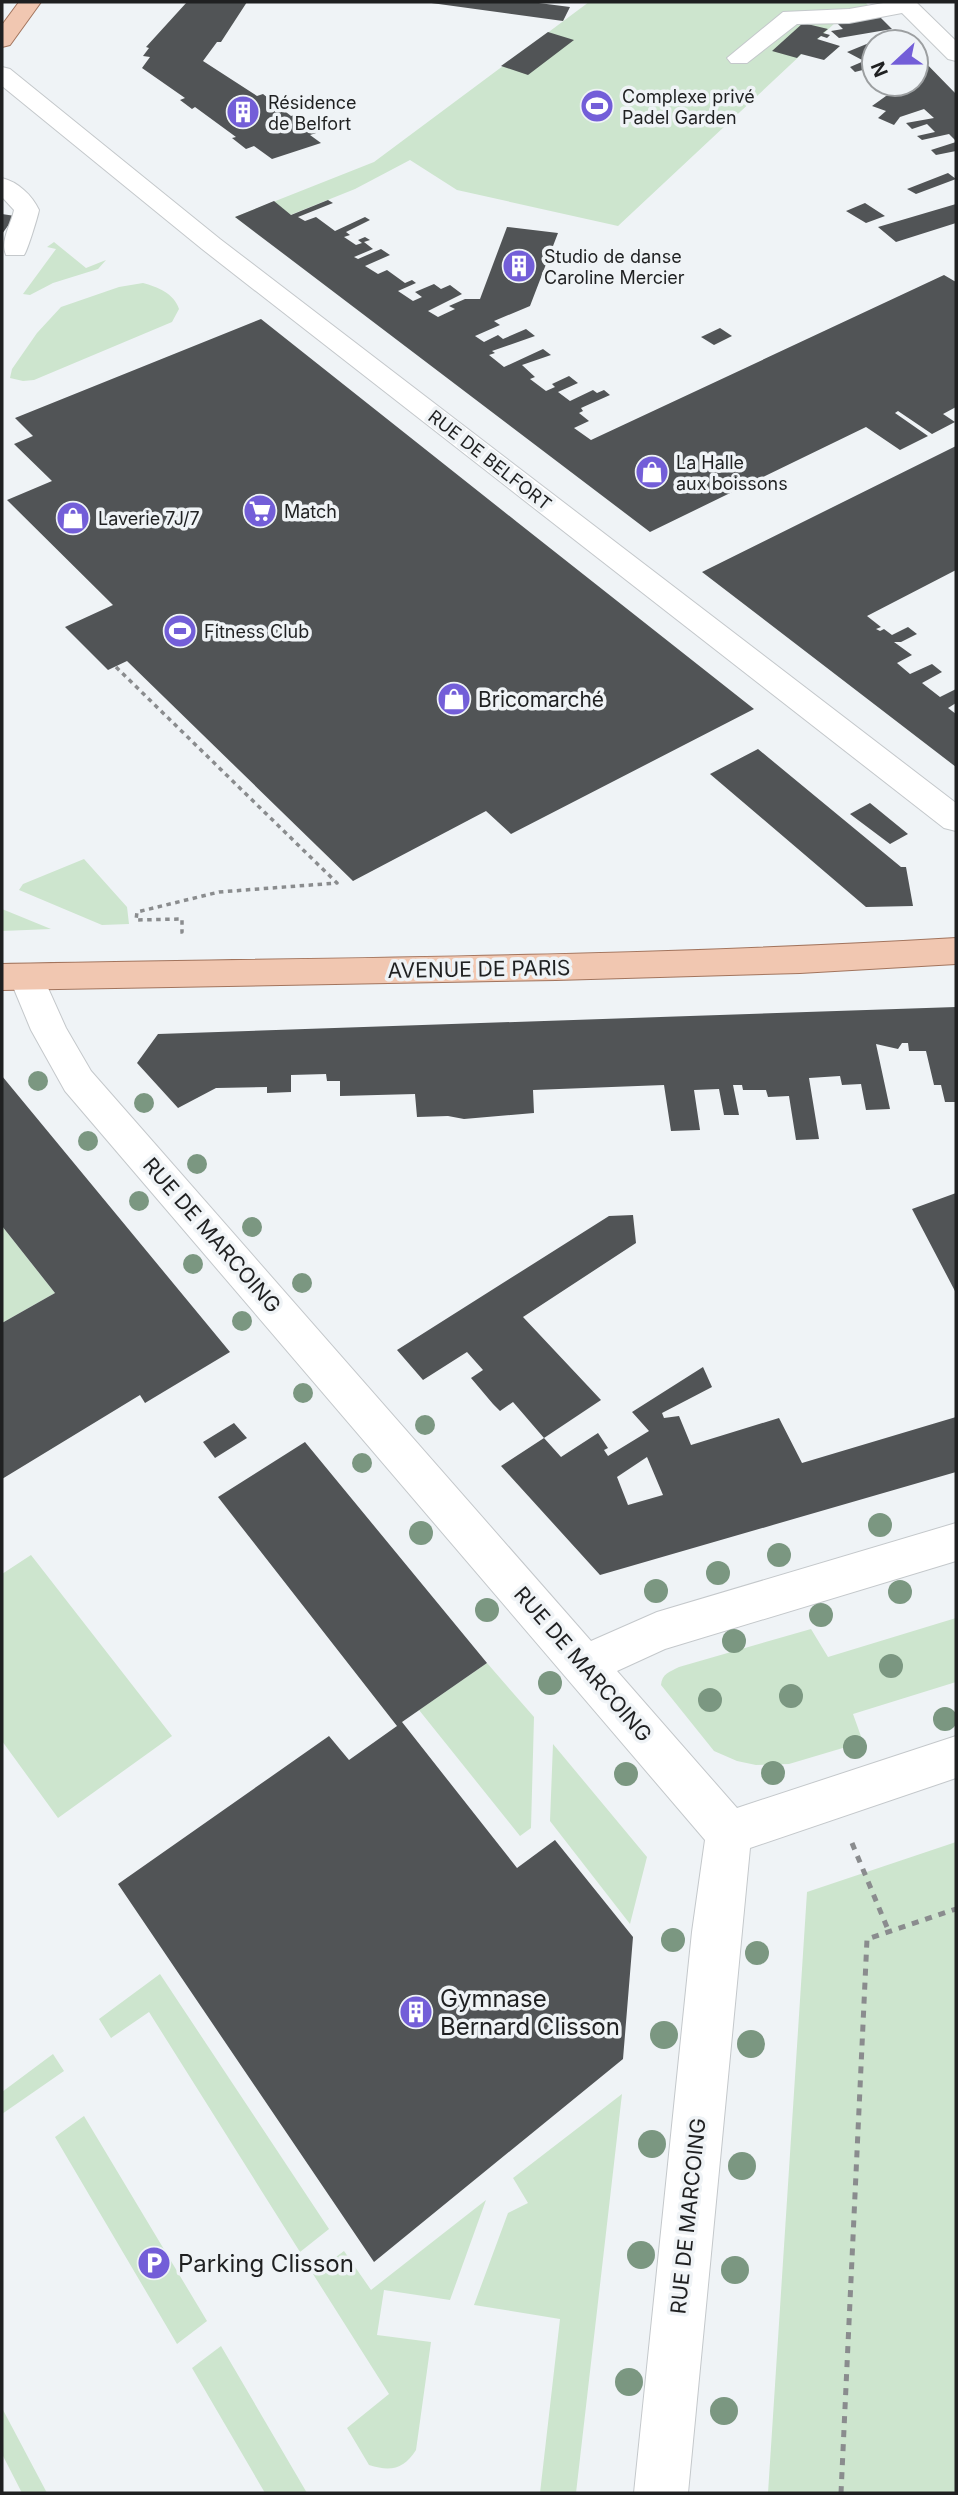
<svg xmlns="http://www.w3.org/2000/svg" width="958" height="2495" font-family="Inter,sans-serif">
	<rect width="100%" height="100%" fill="#eff3f6"/>
	<!-- green -->
	<path fill="#cde5ce" d="M589 2H865L877 14 836 22 618 226 457 190 410 160 355 189 253 230 235 217 374 162Z
		M54 242 86 268 106 260 98 269 53 283 30 295 23 294 56 249 47 247Z
		M143 283C157 287 174 293 179 309L172 322 34 380 23 381 10 378 12 369 37 333 61 307 119 287Z
		M84 859 127 907 129 924 102 925 19 890 23 884Z
		M2 909 51 929 2 931Z
		M2 1226 55 1293 2 1323Z
		M31 1555 172 1736 58 1818 2 1741V1574Z
		M956 1618V1682L853 1714 863 1742 789 1764 756 1765 737 1761 714 1751 661 1685C662 1674 669 1672 679 1667L811 1629 828 1657Z
		M487 1663 534 1717 531 1828 520 1836 419 1710Z
		M553 1744 647 1857 630 1924 550 1821Z
		M956 1842V2493H768L807 1892Z
		M160 1974 329 2229 300 2252 149 2012 111 2038 99 2019Z
		M53 2054 64 2071 2 2114V2092Z
		M622 2094 576 2493H540L560 2319 474 2305 508 2213 528 2203 513 2178Z
		M84 2116 207 2321 177 2344 55 2137Z
		M486 2200 450 2300 384 2290 377 2335 431 2342 416 2450C404 2469 391 2472 369 2465L347 2428 389 2394 313 2274 344 2251 371 2290Z
		M221 2346 307 2493H265L192 2368Z
		M2 2408 47 2493H22L2 2454Z"/>
	<!-- building -->
	<path fill="#515456" fill-rule="evenodd" d="M187 2H247L221 42H217L203 61 257 96 263 94 291 116 295 115 316 133 310 135 321 143 272 159 254 146 246 149 232 138 236 137 195 107 192 109 180 100 185 98 142 68 150 57 143 56 149 48 146 47Z
		M424 2H531L570 7 563 21Z
		M877 14 892 29 839 38 831 31 843 29 836 22Z
		M803 23 828 29 823 33 830 35 827 38 821 36 817 39 840 46 824 60 801 54 797 58 772 51Z
		M548 32 574 40 528 75 501 66Z
		M874 41V67L855 72 850 67 864 61 847 52Z
		M916 53 956 94V141L949 134 922 140 917 136 935 132 927 124 912 129 906 123 934 118 924 109 900 117 894 125 878 118 886 111 872 106 886 96 907 91 903 87 892 92 889 89 899 84H916Z
		M956 142V151L936 155 931 150Z
		M948 173 956 179 916 194 907 189Z
		M328 200 333 203 298 217 305 221 316 217 335 231 365 217 370 220 346 232 350 235 344 237 356 245 362 243 358 240 365 237 370 240 364 242 373 249 354 257 358 259 381 249 390 255 365 266 378 274 387 270 405 283 412 280 416 283 398 291 413 301 422 297 415 292 434 284 441 289 450 285 462 294 428 311 438 317 455 309 449 306 465 299H480L507 227 558 233 530 306 494 321 500 325 475 336 484 342 498 335 503 339 526 329 535 336 492 351 495 353 489 355 504 367 543 349 551 355 522 365 535 377 530 379 546 391 555 387 552 384 569 376 578 383 558 392 570 401 593 390 597 393 604 390 610 395 581 408 583 411 579 413 589 421 574 428 591 440 944 275 956 282V407L943 414 955 422 932 434 898 411 895 413 928 436 900 450 866 427 650 532 235 217 274 201 291 215Z
		M865 203 885 216 866 223 846 211Z
		M956 204V223L896 242 878 227Z
		M2 214 15 216 2 234Z
		M261 319 517 522 754 709 511 834 486 811 353 881 127 661 108 670 65 627 113 605 7 500 52 481 14 444 33 436 15 418Z
		M720 328 732 336 714 345 701 337Z
		M956 446V570L867 616 881 627 876 629 880 631 884 629 892 635 908 627 917 634 901 642H894L912 655 897 663 910 674 932 664 942 672 922 683 940 697 956 689V703L948 708 956 714V767L702 572Z
		M758 749 901 867H906L913 906 866 907 710 774Z
		M870 803 908 834 890 844 850 814Z
		M956 1007V1102H945L941 1085H934L926 1051H909L908 1043H902L898 1049 876 1044 890 1109 866 1110 861 1084 842 1085 840 1076 809 1078 819 1139 796 1140 789 1096 768 1097 766 1090H743L742 1085H733L739 1115H724L719 1089 694 1090 700 1130 671 1131 664 1085 533 1090 534 1113 464 1119 448 1116 417 1117 415 1094 340 1096V1081H327L326 1074 291 1075V1092L267 1093V1087L216 1088 178 1108 137 1063 158 1034Z
		M2 1076 230 1352 145 1403 140 1395 2 1479V1323L55 1293 2 1226Z
		M956 1193V1293L912 1209Z
		M633 1215 636 1243 523 1317 601 1400 544 1438 513 1402 500 1411 493 1404 471 1378 483 1370 467 1352 423 1380 397 1350 609 1216Z
		M703 1367 712 1387 662 1413 664 1418 679 1416 691 1445 779 1418 802 1463 956 1417V1472L600 1575 501 1466 544 1438 561 1457 598 1433 608 1448 604 1450 608 1456 649 1431 632 1412ZM647 1457 663 1495 628 1505 617 1477Z
		M234 1423 247 1438 215 1458 203 1442Z
		M305 1442 487 1663 402 1722 517 1868 555 1840 633 1937 623 2059 374 2262 118 1884 329 1736 349 1760 397 1726 218 1497Z"/>
	<g fill="none" stroke-linecap="round" stroke-linejoin="round">
		<defs>
			<path id="minor" d="M889 2H916L956 41V61L948 59 902 13 849 23 797 24 747 63H731L727 58 783 12 849 9Z
				M2 67 10 69 220 239 956 803V831L944 828 202 249 2 86Z
				M2 178C18 182 32 195 39 210 38 216 27 252 24 255H6C0 240 11 225 14 210L2 197Z
				M27 964 39 968 66 1028 91 1071 591 1641 657 1612 956 1523V1561L665 1649 617 1671 737 1808 956 1736V1778L750 1848 688 2493H634L692 1932 705 1840 65 1091 31 1030 9 977 15 968Z"/>
			<path id="major" d="M19 2H41L10 45 2 47V25Z
				M956 938V964L800 973 556 980 2 990V964C320 958 638 957 956 938Z"/>
		</defs>
		<!-- minor casing -->
		<use href="#minor" stroke="#c4c8cb" stroke-width="2"/>
		<!-- major casing -->
		<use href="#major" stroke="#a2745d" stroke-width="2"/>
		<!-- path-far1 -->
		<path stroke="#8a8c8e" stroke-width="3.5" stroke-dasharray="4.5 4.5" stroke-linecap="butt" d="M116 667 337 883 219 892 137 912 136 920 182 919V932H179"/>
		<!-- path -->
		<path stroke="#8a8c8e" stroke-width="5" stroke-dasharray="7 7" stroke-linecap="butt" d="M852 1843 889 1932
			M841 2493 867 1939 956 1909"/>
		<!-- minor -->
		<use href="#minor" fill="#fff" fill-rule="evenodd"/>
		<!-- major -->
		<use href="#major" fill="#f1c7b1" fill-rule="evenodd"/>
	</g>
	<!-- trees -->
	<g fill="#7b9781">
		<circle cx="38" cy="1081" r="10"/>
		<circle cx="144" cy="1103" r="10"/>
		<circle cx="88" cy="1141" r="10"/>
		<circle cx="197" cy="1164" r="10"/>
		<circle cx="139" cy="1201" r="10"/>
		<circle cx="252" cy="1227" r="10"/>
		<circle cx="193" cy="1264" r="10"/>
		<circle cx="302" cy="1283" r="10"/>
		<circle cx="242" cy="1321" r="10"/>
		<circle cx="303" cy="1393" r="10"/>
		<circle cx="425" cy="1425" r="10"/>
		<circle cx="362" cy="1463" r="10"/>
		<circle cx="880" cy="1525" r="12"/>
		<circle cx="421" cy="1533" r="12"/>
		<circle cx="779" cy="1555" r="12"/>
		<circle cx="718" cy="1573" r="12"/>
		<circle cx="656" cy="1591" r="12"/>
		<circle cx="900" cy="1592" r="12"/>
		<circle cx="487" cy="1610" r="12"/>
		<circle cx="821" cy="1615" r="12"/>
		<circle cx="734" cy="1641" r="12"/>
		<circle cx="891" cy="1666" r="12"/>
		<circle cx="550" cy="1683" r="12"/>
		<circle cx="791" cy="1696" r="12"/>
		<circle cx="710" cy="1700" r="12"/>
		<circle cx="945" cy="1719" r="12"/>
		<circle cx="855" cy="1747" r="12"/>
		<circle cx="773" cy="1773" r="12"/>
		<circle cx="626" cy="1774" r="12"/>
		<circle cx="673" cy="1940" r="12"/>
		<circle cx="757" cy="1953" r="12"/>
		<circle cx="664" cy="2035" r="14"/>
		<circle cx="751" cy="2044" r="14"/>
		<circle cx="652" cy="2144" r="14"/>
		<circle cx="742" cy="2166" r="14"/>
		<circle cx="641" cy="2255" r="14"/>
		<circle cx="735" cy="2270" r="14"/>
		<circle cx="629" cy="2382" r="14"/>
		<circle cx="724" cy="2411" r="14"/>
	</g>
	<!-- icons -->
	<defs>
		<symbol id="stadium-disc" viewBox="-11 -11 22 22"><circle r="9.5" fill="#735ed8" stroke="#eff3f6"/><path d="M0-5a6.5 5 0 1 0 0 10a6.5 5 0 1 0 0-10ZM-3.5-1.8h7v3.6h-7Z" fill="#fff"/></symbol>
		<symbol id="building-disc" viewBox="-11 -11 22 22"><circle r="9.5" fill="#735ed8" stroke="#eff3f6"/><path d="M-4-6H4V6H1V3H-1V6H-4ZM-2.5-4.3h1.7v1.8h-1.7ZM.8-4.3h1.7v1.8H.8ZM-2.5-1h1.7V.8h-1.7ZM.8-1h1.7V.8H.8Z" fill="#fff"/></symbol>
		<symbol id="shop-disc" viewBox="-11 -11 22 22"><circle r="9.5" fill="#735ed8" stroke="#eff3f6"/><path d="M-5-2.5h2.3a2.7 3.5 0 0 1 5.4 0H5L5.5 6h-11ZM-1.5-2.5h3a1.5 2.3 0 0 0-3 0Z" fill="#fff"/></symbol>
		<symbol id="supermarket-disc" viewBox="-11 -11 22 22"><circle r="9.5" fill="#735ed8" stroke="#eff3f6"/><path d="M-6-5.5h2.5l.6 2H6L4.5 2H-2.5L-4.4-4H-6ZM-1.5 3.2a1.3 1.3 0 1 0 .1 0ZM3 3.2a1.3 1.3 0 1 0 .1 0Z" fill="#fff"/></symbol>
		<symbol id="parking-disc" viewBox="-11 -11 22 22"><circle r="9.5" fill="#735ed8" stroke="#eff3f6"/><path d="M-3.5-5.5H1a3.5 3.5 0 0 1 0 7H-1V5.5H-3.5ZM-1-3.4V-.6H.8a1.4 1.4 0 0 0 0-2.8Z" fill="#fff"/></symbol>
	</defs>
	<g fill-rule="evenodd">
		<use href="#stadium-disc" x="578" y="87" width="38" height="38"/>
		<use href="#building-disc" x="224" y="93" width="38" height="38"/>
		<use href="#building-disc" x="500" y="247" width="38" height="38"/>
		<use href="#shop-disc" x="633" y="453" width="38" height="38"/>
		<use href="#supermarket-disc" x="241" y="492" width="38" height="38"/>
		<use href="#shop-disc" x="54" y="499" width="38" height="38"/>
		<use href="#stadium-disc" x="161" y="612" width="38" height="38"/>
		<use href="#shop-disc" x="435" y="680" width="38" height="38"/>
		<use href="#building-disc" x="397" y="1993" width="38" height="38"/>
		<use href="#parking-disc" x="135" y="2244" width="38" height="38"/>
	</g>
	<g text-anchor="middle" dominant-baseline="central" stroke-width="7" stroke-linejoin="round" paint-order="stroke">
		<!-- far-poi labels -->
		<g font-size="18" fill="#1f2021" stroke="#eff3f6" text-anchor="start">
			<text x="622" y="96">Complexe privé<tspan x="622" dy="21">Padel Garden</tspan></text>
			<text x="268" y="102">Résidence<tspan x="268" dy="21">de Belfort</tspan></text>
			<text x="544" y="256">Studio de danse<tspan x="544" dy="21">Caroline Mercier</tspan></text>
			<text x="676" y="462">La Halle<tspan x="676" dy="21">aux boissons</tspan></text>
			<text x="284" y="511">Match</text>
			<text x="98" y="518">Laverie 7J/7</text>
			<text x="204" y="631">Fitness Club</text>
		</g>
		<!-- far-street labels -->
		<g font-size="18" fill="#1f2021" stroke="#eff3f6">
			<text transform="translate(490 460) rotate(38)">RUE DE BELFORT</text>
		</g>
		<!-- poi labels -->
		<g font-size="21" fill="#1f2021" stroke="#eff3f6" text-anchor="start">
			<text x="478" y="699">Bricomarché</text>
		</g>
		<!-- street labels -->
		<g font-size="21" fill="#1f2021" stroke="#eff3f6">
			<text transform="translate(479 969) rotate(-1)">AVENUE DE PARIS</text>
			<text transform="translate(212 1235) rotate(49)">RUE DE MARCOING</text>
			<text transform="translate(583 1664) rotate(49)">RUE DE MARCOING</text>
			<text transform="translate(688 2216) rotate(-84)">RUE DE MARCOING</text>
		</g>
		<!-- near-poi labels -->
		<g font-size="24" fill="#1f2021" stroke="#eff3f6" text-anchor="start">
			<text x="440" y="1998">Gymnase<tspan x="440" dy="28">Bernard Clisson</tspan></text>
			<text x="178" y="2263">Parking Clisson</text>
		</g>
	</g>
	<!-- border -->
	<rect width="958" height="2495" fill="none" stroke="#1f2021" stroke-width="7"/>
	<!-- north arrow -->
	<g transform="translate(895 63) rotate(248)"><circle r="33" fill="#eff3f6" stroke="#9c9fa1" stroke-width="2"/>
	<path d="M0-5L12 26L0 18L-12 26Z" fill="#735ed8"/>
	<text y="-10" font-size="19" font-weight="bold" text-anchor="middle" fill="#1f2021">N</text>
	</g>
</svg>
